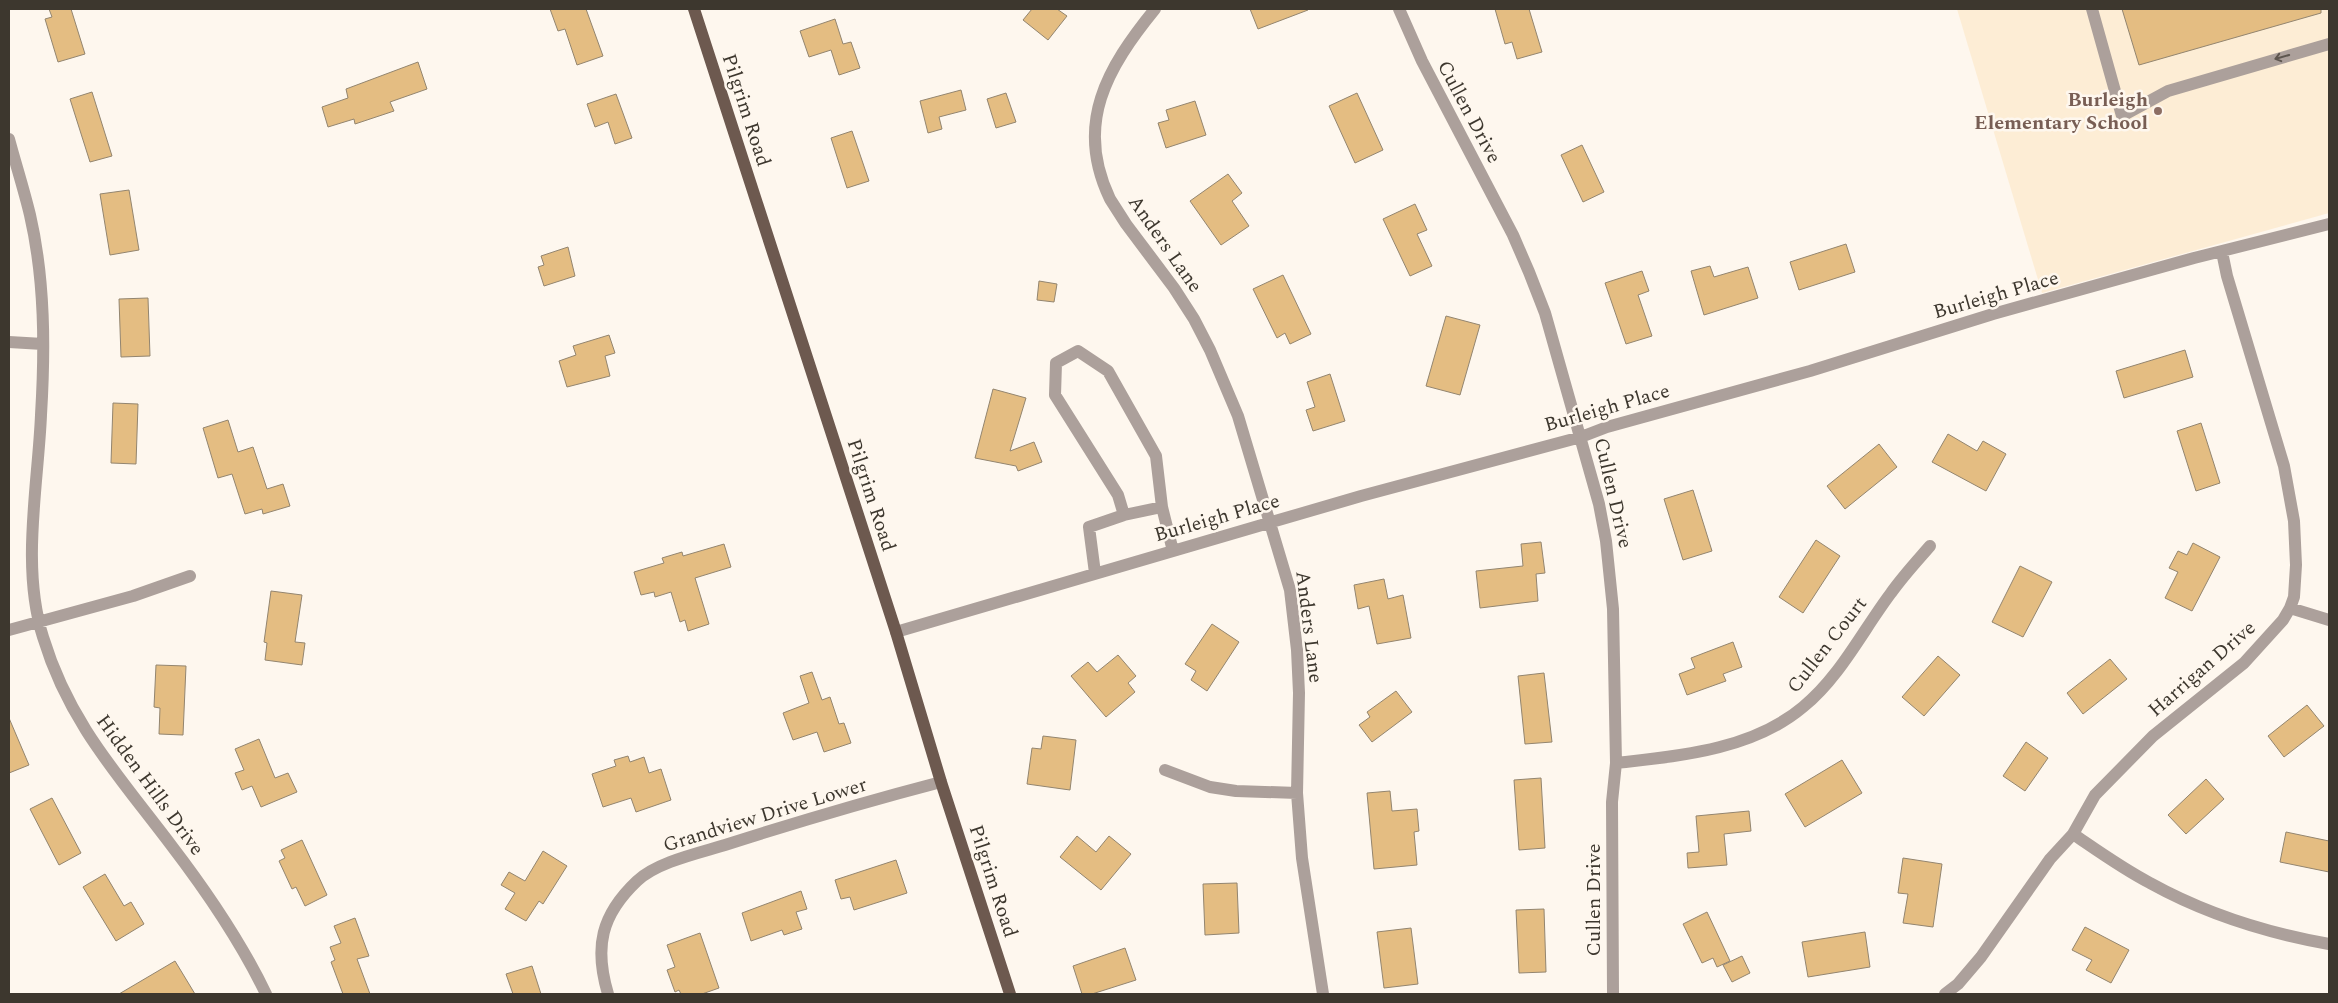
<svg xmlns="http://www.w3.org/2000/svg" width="2338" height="1003" font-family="Spectral,serif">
	<rect width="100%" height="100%" fill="#fef7ee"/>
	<!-- built -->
	<path fill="#fdedd5" d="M1957 9H2329V213L2042 293Z"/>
	<!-- building -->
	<path fill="#e4bd82" stroke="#93856f" d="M49 9H71L85 54 58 62 45 19 52 17Z
		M550 9H586L603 56 577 65 565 29 558 31Z
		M1032 9H1057L1067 16 1048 40 1023 20Z
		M1250 9H1307L1308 10 1258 29Z
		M1495 9H1529L1542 52 1517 59 1512 42 1505 44Z
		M2122 9H2321V13L2139 65Z
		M835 19 843 44 851 42 860 68 839 75 831 50 809 57 800 31Z
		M418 62 427 89 390 102 394 111 355 124 354 119 328 127 322 107 348 98 346 89Z
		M961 90 966 110 939 117 942 129 928 133 920 101Z
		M92 92 112 156 90 162 70 99Z
		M1006 93 1016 122 996 128 987 99Z
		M1357 93 1383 150 1355 163 1329 106Z
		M616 94 632 138 615 144 608 122 595 127 587 104Z
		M1195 101 1206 135 1166 148 1158 123 1169 120 1166 110Z
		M852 131 869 181 847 188 831 138Z
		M1582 145 1604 192 1583 202 1561 155Z
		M1228 174 1242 193 1232 201 1249 226 1221 245 1190 201Z
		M129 190 139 250 110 255 100 194Z
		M1415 204 1427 230 1417 234 1432 266 1410 276 1383 219Z
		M1846 244 1855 272 1799 290 1790 262Z
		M568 247 575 276 544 286 538 267 544 265 541 256Z
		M1710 266 1714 277 1748 267 1758 298 1704 315 1691 271Z
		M1642 271 1649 291 1638 295 1652 336 1626 344 1605 283Z
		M1283 275 1311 334 1290 344 1285 333 1277 338 1253 289Z
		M1039 281 1057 284 1054 302 1037 300Z
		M148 298 150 356 121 357 119 299Z
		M1446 316 1480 325 1460 395 1426 386Z
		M609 335 615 353 605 356 610 376 567 387 559 361 576 355 573 346Z
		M2185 350 2193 377 2124 398 2116 371Z
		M1330 374 1345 421 1313 431 1306 410 1315 407 1307 382Z
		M993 389 1026 398 1010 451 1034 442 1042 462 1018 471 1016 466 975 458Z
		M113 403 138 404 136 464 111 463Z
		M228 420 238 452 253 447 267 489 283 484 290 506 263 514 262 509 245 514 232 474 218 478 203 428Z
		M2201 423 2220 483 2196 491 2177 431Z
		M1948 434 1977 451 1983 441 2006 454 1986 491 1932 462Z
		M1879 444 1897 467 1845 509 1827 486Z
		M1693 490 1712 551 1683 560 1664 499Z
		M1816 540 1840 556 1803 613 1779 597Z
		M1541 542 1545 573 1536 574 1538 601 1480 608 1476 571 1523 566 1521 544Z
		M2193 543 2220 557 2192 611 2165 598 2178 572 2169 568 2178 551 2187 555Z
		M724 544 731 567 695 578 709 624 688 631 685 620 680 622 671 592 655 597 654 592 641 595 634 572 664 563 662 558 682 552 683 556Z
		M2020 566 2052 582 2023 637 1992 622Z
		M1384 579 1388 599 1403 595 1411 638 1377 644 1369 606 1358 609 1354 585Z
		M271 591 302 595 295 642 305 643 302 665 265 660 267 643 264 642Z
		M1212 624 1239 642 1207 691 1191 680 1196 671 1185 664Z
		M1733 642 1742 667 1723 674 1726 681 1687 695 1679 674 1695 668 1691 658Z
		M1118 655 1136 676 1128 683 1135 692 1106 717 1071 676 1088 662 1097 672Z
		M1938 656 1960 675 1924 716 1902 697Z
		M2110 659 2127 679 2083 714 2067 693Z
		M156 665 186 666 183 735 159 734 160 708 154 707Z
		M812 672 822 700 830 697 839 724 844 723 851 743 824 752 817 732 793 740 783 713 809 703 800 676Z
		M1544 673 1552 742 1525 744 1518 676Z
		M1396 691 1412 712 1372 742 1359 725 1370 717 1367 712Z
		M2307 705 2324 726 2284 757 2268 736Z
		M9 718 29 765 9 773Z
		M1043 736 1076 740 1070 790 1027 784 1032 748 1041 749Z
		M259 739 275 778 288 773 297 792 261 807 252 786 242 790 235 773 244 770 235 749Z
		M2026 742 2048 758 2025 791 2003 776Z
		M628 756 630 762 644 757 649 773 661 769 671 800 636 812 631 798 603 807 592 774 616 766 614 760Z
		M1842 760 1862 793 1805 827 1785 794Z
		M1541 778 1545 848 1519 850 1514 780Z
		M2206 779 2224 799 2186 834 2168 815Z
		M1390 791 1392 811 1417 809 1419 831 1414 832 1417 865 1374 869 1367 793Z
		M52 798 81 853 59 865 30 809Z
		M1749 811 1751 831 1724 834 1727 865 1688 868 1687 853 1699 852 1696 816Z
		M2286 832 2329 841V872L2280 862Z
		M1077 836 1096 852 1109 836 1131 854 1101 890 1060 857Z
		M302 840 327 895 305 906 296 887 292 889 279 861 285 858 281 850Z
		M543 851 567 866 543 904 539 901 526 921 505 909 515 893 501 885 509 872 525 881Z
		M1903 858 1942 864 1933 927 1903 923 1908 894 1898 893Z
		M896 860 907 893 854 910 850 897 841 899 835 880Z
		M105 874 124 906 131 902 144 924 116 941 83 887Z
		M1237 883 1239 933 1205 935 1203 884Z
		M801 891 807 909 796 912 802 929 784 935 782 930 751 941 742 913Z
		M1544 909 1546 972 1519 973 1516 910Z
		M1707 912 1730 961 1717 967 1713 958 1702 963 1683 924Z
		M355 918 369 956 357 959 370 994H343L331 962 335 960 330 947 341 943 334 926Z
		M2085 927 2129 950 2111 983 2086 970 2092 960 2072 950Z
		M1411 928 1418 984 1384 988 1377 932Z
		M1865 932 1870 967 1808 977 1802 942Z
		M700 933 719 988 702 994H681L679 990 675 992 667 970 675 967 667 945Z
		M1125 948 1136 980 1092 994H1082L1073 966Z
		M1742 956 1750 973 1732 982 1723 965Z
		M175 961 195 994H119Z
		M532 966 541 994H513L506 974Z"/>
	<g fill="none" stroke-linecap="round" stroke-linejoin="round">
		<!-- minor -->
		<path stroke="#aca09b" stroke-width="12" d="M1155 9C1107 68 1074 124 1110 199L1126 224 1174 288 1194 319 1210 350 1238 416 1290 590 1297 650 1299 693 1297 793 1302 858 1323 994
			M1399 9 1422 61 1513 235 1529 272 1545 313 1599 504 1606 541 1613 609 1616 763 1612 802 1613 994
			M2092 9 2122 116 2168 91 2329 44
			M9 139C16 165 24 190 30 215 45 280 45 349 41 415 38 486 21 567 43 637 69 723 119 776 171 845 207 892 241 942 266 994
			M9 342 43 344
			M1124 515 1162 507
			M1095 573 1089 527 1124 515 1118 495 1055 395 1056 363 1078 351 1108 371 1156 456 1162 507 1173 551
			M2290 608 2329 620
			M9 630 133 596 190 576
			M896 632 1361 496 1581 437 1607 427 1810 371 1993 314 2194 258 2329 224
			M1616 763C1679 756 1752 750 1803 707 1840 677 1863 630 1891 593 1903 576 1917 561 1930 546
			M1165 770 1210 787 1236 791 1297 793
			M2073 834C2098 851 2123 869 2150 883 2206 914 2267 933 2329 944
			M608 994C594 947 601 915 637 881 657 862 699 853 725 845 797 822 868 801 941 782
			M1945 994 1958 984 1981 957 2050 859 2073 834 2095 795 2153 736 2244 663 2283 620 2290 608 2294 597 2296 565 2294 521 2284 466 2227 276 2222 252"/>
		<!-- major -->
		<path stroke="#6d594f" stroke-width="12" d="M694 9 896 632 941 782 1010 994"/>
	</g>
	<!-- one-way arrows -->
	<defs><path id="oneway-shaft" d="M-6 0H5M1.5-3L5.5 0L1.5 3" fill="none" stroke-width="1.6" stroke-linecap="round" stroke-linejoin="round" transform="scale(1.25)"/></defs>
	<use stroke="#5e564f" href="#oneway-shaft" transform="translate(2282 57) rotate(164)"/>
	<!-- markers -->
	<circle fill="#8d6e63" stroke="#fef7ee" stroke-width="2" cx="2158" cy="111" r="5"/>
	<g text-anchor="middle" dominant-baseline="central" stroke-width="5" stroke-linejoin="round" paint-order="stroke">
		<!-- education labels -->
		<g font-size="20" font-weight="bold" fill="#785e54" stroke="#fef7ee" text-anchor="end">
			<text x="2148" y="100">Burleigh<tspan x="2148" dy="23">Elementary School</tspan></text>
		</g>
		<!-- street labels -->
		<g font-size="20" fill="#3d372e" stroke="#fef7ee">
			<text transform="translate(746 110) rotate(72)">Pilgrim Road</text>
			<text transform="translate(1469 112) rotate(62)">Cullen Drive</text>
			<text transform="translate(1165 244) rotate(55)">Anders Lane</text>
			<text transform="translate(1996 295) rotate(-16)">Burleigh Place</text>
			<text transform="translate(1607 408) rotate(-16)">Burleigh Place</text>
			<text transform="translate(1613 493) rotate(77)">Cullen Drive</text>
			<text transform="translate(871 495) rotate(72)">Pilgrim Road</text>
			<text transform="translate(1217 518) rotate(-16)">Burleigh Place</text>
			<text transform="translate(1309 627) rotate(83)">Anders Lane</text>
			<text transform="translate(1827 645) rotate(-52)">Cullen Court</text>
			<text transform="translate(2202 669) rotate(-41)">Harrigan Drive</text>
			<text transform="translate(150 785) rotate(54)">Hidden Hills Drive</text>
			<text transform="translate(765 815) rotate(-17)">Grandview Drive Lower</text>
			<text transform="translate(993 881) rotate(72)">Pilgrim Road</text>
			<text transform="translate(1594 900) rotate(-90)">Cullen Drive</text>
		</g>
	</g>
	<!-- border -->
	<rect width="2338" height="1003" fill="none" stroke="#3d372e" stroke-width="20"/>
</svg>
